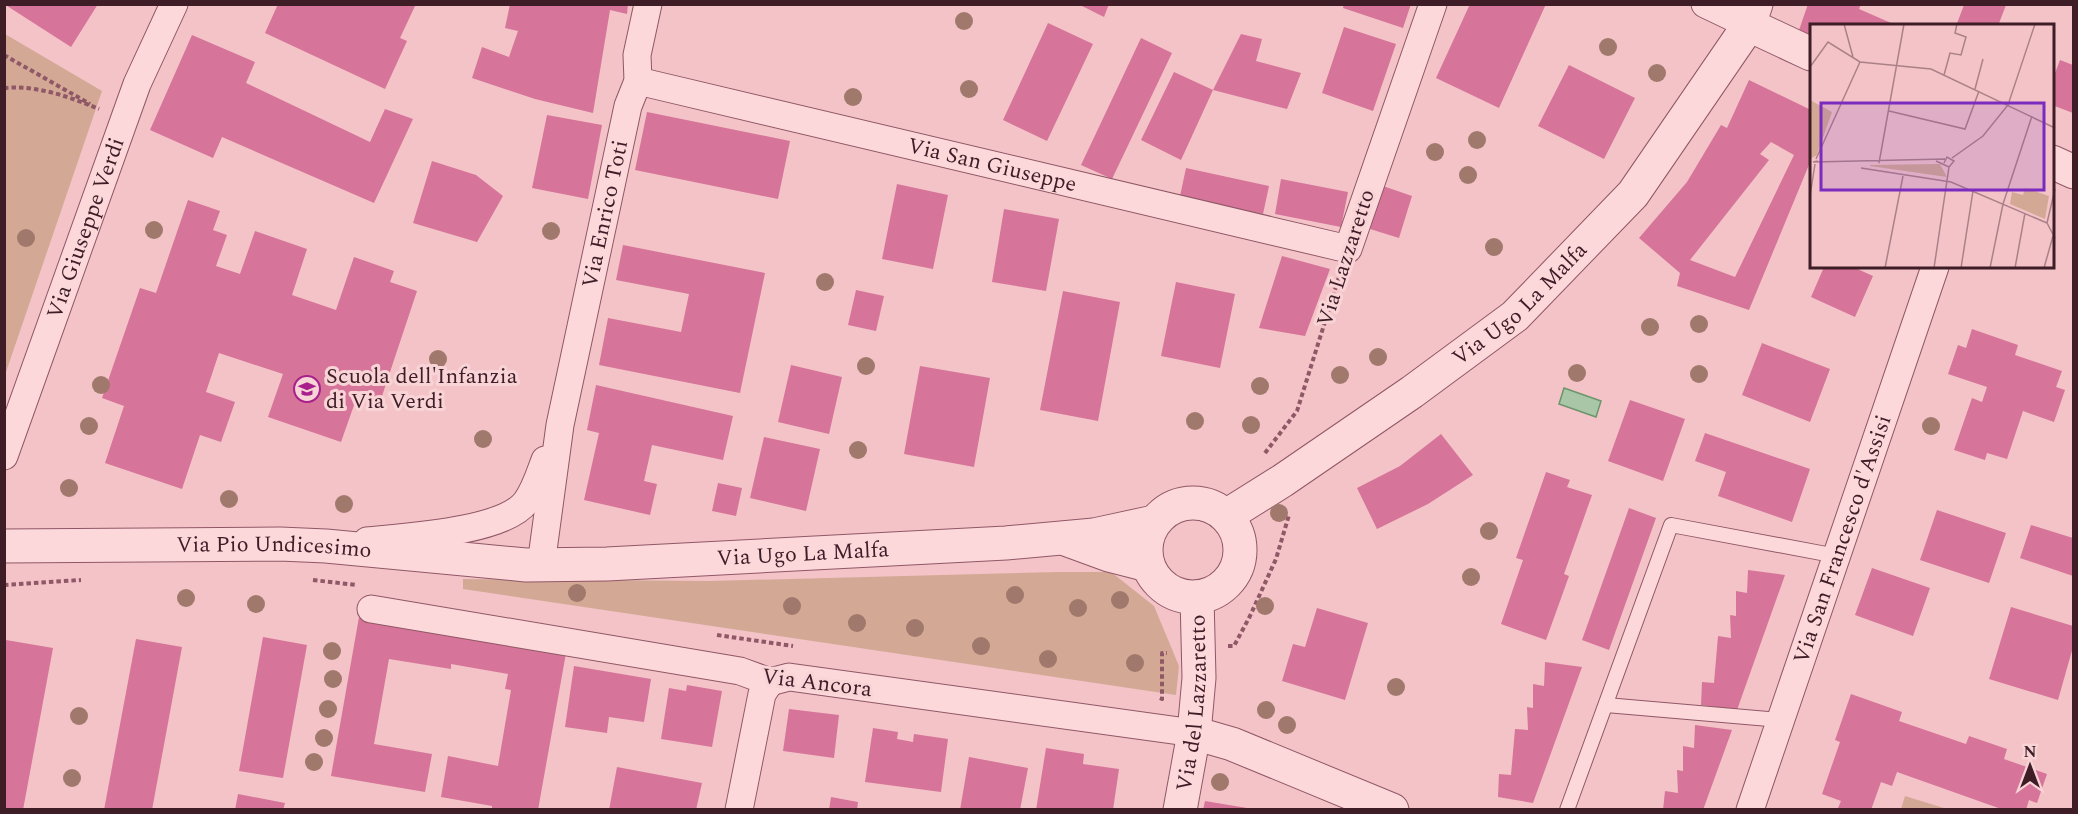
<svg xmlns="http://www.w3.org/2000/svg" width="2078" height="814" font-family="Spectral,serif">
	<rect width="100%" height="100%" fill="#f3c3c8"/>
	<!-- green -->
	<path fill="#d3a995" d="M5 34 102 91 5 375Z
		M1058 572H1111L1154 606 1179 666 1176 695 463 589V579L709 581Z
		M1905 796 1947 809H1901Z"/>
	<!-- water -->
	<path fill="#a9c6a6" stroke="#6d956b" stroke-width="1.5" d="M1564 388 1601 401 1596 417 1559 404Z"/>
	<!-- building -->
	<path fill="#d67599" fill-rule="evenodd" d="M4 4H98L71 47Z
		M278 4H411L415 6 400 38 407 41 385 89 265 33Z
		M510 4H628L627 14 610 10 593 113 535 99 472 78 482 47 509 57 518 31 505 28Z
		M1078 4H1109L1104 17Z
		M1344 4H1411L1403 28 1343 8Z
		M1470 4H1546L1499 108 1436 78Z
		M1808 4H1861L1859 9 1898 26H1811V39L1798 33Z
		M1964 5H2006L1998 26H1956Z
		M1048 23 1093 44 1047 141 1003 120Z
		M1344 27 1396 44 1373 111 1322 93Z
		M1241 34 1262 39 1256 61 1301 73 1287 109 1213 90Z
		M192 35 255 62 246 83 370 142 385 109 413 119 374 203 222 137 213 158 150 130Z
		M1141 38 1172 53 1112 179 1081 165Z
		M2060 60 2073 65V113L2052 105V81Z
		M1569 65 1635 98 1604 159 1538 126Z
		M1174 72 1213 90 1181 160 1141 140Z
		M1749 80 1811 110V160L1749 310 1677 286 1680 273 1639 238 1687 182 1721 125 1727 128ZM1771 142 1794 155 1735 277 1690 260 1769 160 1760 154Z
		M647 112 790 141 778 199 635 170Z
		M547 115 602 125 588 199 532 188Z
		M432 161 476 175 503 196 477 242 413 223Z
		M1186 168 1269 186 1263 214 1180 196Z
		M1281 179 1348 192 1341 227 1275 214Z
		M897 184 948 195 933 269 882 259Z
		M1383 186 1412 196 1399 238 1370 229Z
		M188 200 220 211 213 230 227 235 216 266 240 274 255 231 307 249 292 295 336 310 354 257 394 271 390 282 417 291 381 399 359 391 341 442 268 417 283 374 219 353 206 392 235 402 221 442 200 435 182 489 105 463 124 406 102 398 140 288 156 293Z
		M1004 209 1059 219 1046 291 992 282Z
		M623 245 765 273 740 393 599 365 608 318 681 332 689 294 616 280Z
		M1282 256 1330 269 1305 336 1259 328Z
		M1824 267H1853L1873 276 1855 317 1811 297Z
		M1176 282 1235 294 1220 368 1161 356Z
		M856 290 884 296 876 331 848 325Z
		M1063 291 1120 302 1098 421 1040 410Z
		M1972 329 2018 345 2015 355 2062 371 2056 387 2065 390 2054 422 2023 411 2007 459 1987 453 1985 460 1954 450 1972 398 1982 402 1987 387 1948 374 1958 345 1966 348Z
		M1762 343 1830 369 1810 422 1742 395Z
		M791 365 842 377 829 434 778 422Z
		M920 366 990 378 974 467 904 454Z
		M596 385 733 416 723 460 652 445 644 481 657 484 650 515 584 500 599 433 587 430Z
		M1630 400 1685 419 1663 481 1608 461Z
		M1705 433 1810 469 1792 522 1718 496 1726 472 1695 461Z
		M1441 434 1473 475 1428 504 1377 529 1357 488 1400 466Z
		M764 437 820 449 806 511 750 498Z
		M1546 472 1570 480 1567 487 1592 495 1564 574 1569 576 1546 640 1501 624 1523 560 1516 558Z
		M718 483 742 488 736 516 712 511Z
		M1629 508 1656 518 1609 650 1582 640Z
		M1937 510 2006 533 1989 583 1920 560Z
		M2031 525 2073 538V576L2020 558Z
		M1872 568 1930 588 1913 636 1855 615Z
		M1748 570 1785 575 1737 710 1701 705 1702 682 1714 683 1718 636 1731 638 1730 615 1736 616V591L1747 593Z
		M2011 607 2073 626V647L2058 700 1989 679Z
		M1317 608 1368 623 1345 700 1282 681 1293 644 1305 647Z
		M359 617 566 653 538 810H492V806L441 797 448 756 498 766 511 690 505 689 508 674 451 664V669L389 659 374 744 432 754 425 792 331 776Z
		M263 637 307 645 283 778 239 771Z
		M136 639 182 647 152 810H104Z
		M6 640 53 648 23 810H4V648Z
		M1545 662 1582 667 1533 803 1498 797 1499 774 1511 775 1515 729 1528 730 1527 707 1533 708V684L1544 686Z
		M574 666 651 679 644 722 609 717 607 733 565 727Z
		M687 685 722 691 712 747 661 739 669 688 686 691Z
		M1851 694 1902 712 1899 721 1966 744 1969 736 2007 749 2004 759 2047 774 2037 803 2029 800 2026 810H2004L1897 772 1892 786 1881 782 1871 810 1838 808 1841 801 1822 794 1840 742 1835 740Z
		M789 709 839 715 834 758 783 751Z
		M1695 725 1732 730 1703 810H1663L1665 791 1678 793 1677 770 1683 771V746L1694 748Z
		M873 728 898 732 897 739 913 742 914 734 948 739 941 792 865 782Z
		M1046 748 1084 754 1083 764 1119 769 1113 810H1036Z
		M969 757 1028 768 1020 810H960Z
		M617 767 702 783 696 810H609Z
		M238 794 285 803 283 810H235Z
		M831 797 858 802 857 810H829Z
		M1205 801 1247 808V810H1203Z"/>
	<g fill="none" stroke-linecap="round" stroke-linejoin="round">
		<defs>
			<path id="service" d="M1606 705 1781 720
				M1567 810 1671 525 1837 556"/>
			<g id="minor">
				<path d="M1705 4 1749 25"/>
				<path id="s1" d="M638 81 1348 249 1433 4"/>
				<path id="s2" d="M4 456 137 84 174 4"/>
				<path d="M367 541C405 537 503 532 526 502 535 490 540 473 545 460"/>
				<path id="s3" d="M541 565 560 425 628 106 638 81 637 55 648 4"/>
				<path d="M371 609 740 671 770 682 789 677 1194 733"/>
				<path d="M739 810 762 694 770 682"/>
				<path id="s4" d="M1750 810 1935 267"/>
			</g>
			<g id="tertiary">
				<path d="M1749 25 1811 54"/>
				<path d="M2052 162 2074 172"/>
				<circle cx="1193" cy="550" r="47"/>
				<path id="s5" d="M1226 516 1282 481 1412 392 1515 316 1633 194 1749 25 1756 4"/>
				<path d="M1068 540 1109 555 1148 565"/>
				<path id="s6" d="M4 546 280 544 326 546 526 565 607 564 1006 543 1094 535 1154 522"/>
				<path d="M1194 733 1232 744 1392 810"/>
				<path id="s7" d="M1180 810 1194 733 1199 678 1197 597"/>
			</g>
		</defs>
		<!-- service casing -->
		<use href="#service" stroke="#905766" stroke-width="16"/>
		<!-- minor casing -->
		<use href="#minor" stroke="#905766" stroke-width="29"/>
		<!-- tertiary casing -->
		<use href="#tertiary" stroke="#905766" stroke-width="35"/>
		<!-- path -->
		<path stroke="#905766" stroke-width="4" stroke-dasharray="4.5 3" stroke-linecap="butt" d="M4 55 90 104
			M4 88C37 85 70 97 99 109
			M1265 453 1297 411 1339 277
			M313 580 356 585
			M4 585 81 580
			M717 635 793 646
			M1228 646H1234L1250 616 1276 559 1289 515
			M1160 698 1162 699V653H1167"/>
		<!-- service -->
		<use href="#service" stroke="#fcd8db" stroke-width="14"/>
		<!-- minor -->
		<use href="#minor" stroke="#fcd8db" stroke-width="27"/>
		<!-- tertiary -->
		<use href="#tertiary" stroke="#fcd8db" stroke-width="33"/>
	</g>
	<!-- trees -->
	<g fill="#a0796c">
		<circle cx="964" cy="21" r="9"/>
		<circle cx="1608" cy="47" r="9"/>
		<circle cx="1657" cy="73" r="9"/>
		<circle cx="969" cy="89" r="9"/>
		<circle cx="853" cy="97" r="9"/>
		<circle cx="1477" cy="140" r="9"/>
		<circle cx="1435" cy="152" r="9"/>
		<circle cx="1468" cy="175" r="9"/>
		<circle cx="154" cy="230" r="9"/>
		<circle cx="551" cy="231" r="9"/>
		<circle cx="26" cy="238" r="9"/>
		<circle cx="1494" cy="247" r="9"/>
		<circle cx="825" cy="282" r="9"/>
		<circle cx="1699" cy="324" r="9"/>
		<circle cx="1650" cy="327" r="9"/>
		<circle cx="1378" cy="357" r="9"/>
		<circle cx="438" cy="359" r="9"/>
		<circle cx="866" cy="366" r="9"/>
		<circle cx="1577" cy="373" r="9"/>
		<circle cx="1699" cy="374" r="9"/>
		<circle cx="1340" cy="375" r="9"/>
		<circle cx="101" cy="385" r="9"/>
		<circle cx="1260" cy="386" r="9"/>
		<circle cx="1195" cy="421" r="9"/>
		<circle cx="1251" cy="425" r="9"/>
		<circle cx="89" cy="426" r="9"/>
		<circle cx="1931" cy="426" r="9"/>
		<circle cx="483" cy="439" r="9"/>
		<circle cx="858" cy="450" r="9"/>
		<circle cx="69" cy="488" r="9"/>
		<circle cx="229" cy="499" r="9"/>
		<circle cx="344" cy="504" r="9"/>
		<circle cx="1279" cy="513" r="9"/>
		<circle cx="1489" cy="531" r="9"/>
		<circle cx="1471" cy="577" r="9"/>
		<circle cx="577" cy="593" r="9"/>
		<circle cx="1015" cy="595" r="9"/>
		<circle cx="186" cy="598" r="9"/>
		<circle cx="1120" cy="600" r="9"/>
		<circle cx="256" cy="604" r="9"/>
		<circle cx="792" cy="606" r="9"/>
		<circle cx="1265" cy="606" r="9"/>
		<circle cx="1078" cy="608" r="9"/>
		<circle cx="857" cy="623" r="9"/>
		<circle cx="915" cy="628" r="9"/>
		<circle cx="981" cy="646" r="9"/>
		<circle cx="332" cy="651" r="9"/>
		<circle cx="1048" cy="659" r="9"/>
		<circle cx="1135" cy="663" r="9"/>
		<circle cx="333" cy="679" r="9"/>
		<circle cx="1396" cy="687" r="9"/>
		<circle cx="328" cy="709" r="9"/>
		<circle cx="1266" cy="710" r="9"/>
		<circle cx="79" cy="716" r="9"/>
		<circle cx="1287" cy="725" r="9"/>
		<circle cx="324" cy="738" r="9"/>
		<circle cx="314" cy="762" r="9"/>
		<circle cx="72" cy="778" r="9"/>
		<circle cx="1220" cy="782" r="9"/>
	</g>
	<!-- icons -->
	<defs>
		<symbol id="school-ring" viewBox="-11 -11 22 22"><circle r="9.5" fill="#f9d4d7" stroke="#a7208b" stroke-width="1.5"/><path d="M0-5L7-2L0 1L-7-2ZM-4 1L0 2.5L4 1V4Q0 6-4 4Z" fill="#a7208b"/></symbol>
	</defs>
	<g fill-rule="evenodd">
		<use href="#school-ring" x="292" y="374" width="30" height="30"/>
	</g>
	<g text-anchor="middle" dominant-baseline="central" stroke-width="6" stroke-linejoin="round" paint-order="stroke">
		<!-- street labels -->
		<g font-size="22" fill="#3e1d27" stroke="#f9d4d7">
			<text stroke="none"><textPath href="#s1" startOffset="364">Via San Giuseppe</textPath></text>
			<text stroke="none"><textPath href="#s3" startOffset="357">Via Enrico Toti</textPath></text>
			<text stroke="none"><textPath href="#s2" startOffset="242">Via Giuseppe Verdi</textPath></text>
			<text transform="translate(1346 258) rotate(-72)">Via Lazzaretto</text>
			<text stroke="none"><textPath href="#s5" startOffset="363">Via Ugo La Malfa</textPath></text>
			<text stroke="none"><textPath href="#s4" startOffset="286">Via San Francesco d'Assisi</textPath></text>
			<text stroke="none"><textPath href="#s6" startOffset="270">Via Pio Undicesimo</textPath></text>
			<text stroke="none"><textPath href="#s6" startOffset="800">Via Ugo La Malfa</textPath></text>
			<text transform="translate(817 683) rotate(7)">Via Ancora</text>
			<text stroke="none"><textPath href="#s7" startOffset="108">Via del Lazzaretto</textPath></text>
		</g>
		<!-- poi labels -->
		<g font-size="22" fill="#3e1d27" stroke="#f9d4d7" text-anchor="start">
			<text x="326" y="376">Scuola dell'Infanzia<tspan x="326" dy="25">di Via Verdi</tspan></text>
		</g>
	</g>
	<!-- overview -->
	<g transform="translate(1810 24)">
		<rect width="244" height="244" fill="#f3c3c8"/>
		<path d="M0 76 22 88 7 131 0 135ZM130 140 137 153 60 142V141ZM215 164 239 172 235 195 200 180 202 168 213 171Z" fill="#d3a995"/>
		<path fill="none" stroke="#ab8188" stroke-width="1.5" d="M34 0 43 33M0 43 18 18 50 38 121 45 245 104M134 51 140 29 151 31 156 13 145 9 147 0M165 65 173 35M79 87 155 105 169 67M142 134 173 112 198 81 225 0M6 135 50 38M8 137 3 138 135 135M126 137 139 143 144 137 137 133 134 139M69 139 94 0M51 144 141 158 237 199M245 165 237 199 245 214M0 172 5 140M75 244 93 152M124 244 139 143M151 244 163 167M180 244 193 180 222 92M205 244 215 189M234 244 243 212"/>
		<path fill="#7b2cbf" fill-opacity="0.15" stroke="#7b2cbf" stroke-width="3" d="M11 79H234V166H11Z"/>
		<rect width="244" height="244" fill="none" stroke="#3e1d27" stroke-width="3"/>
	</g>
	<!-- border -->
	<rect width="2078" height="814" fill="none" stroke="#3e1d27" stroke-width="12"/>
	<!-- north arrow -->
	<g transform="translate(2030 766)" stroke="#f9d4d7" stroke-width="4.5" paint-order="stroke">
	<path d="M0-4.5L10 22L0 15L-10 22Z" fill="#3e1d27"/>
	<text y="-9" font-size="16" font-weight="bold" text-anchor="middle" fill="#3e1d27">N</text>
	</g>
</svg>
